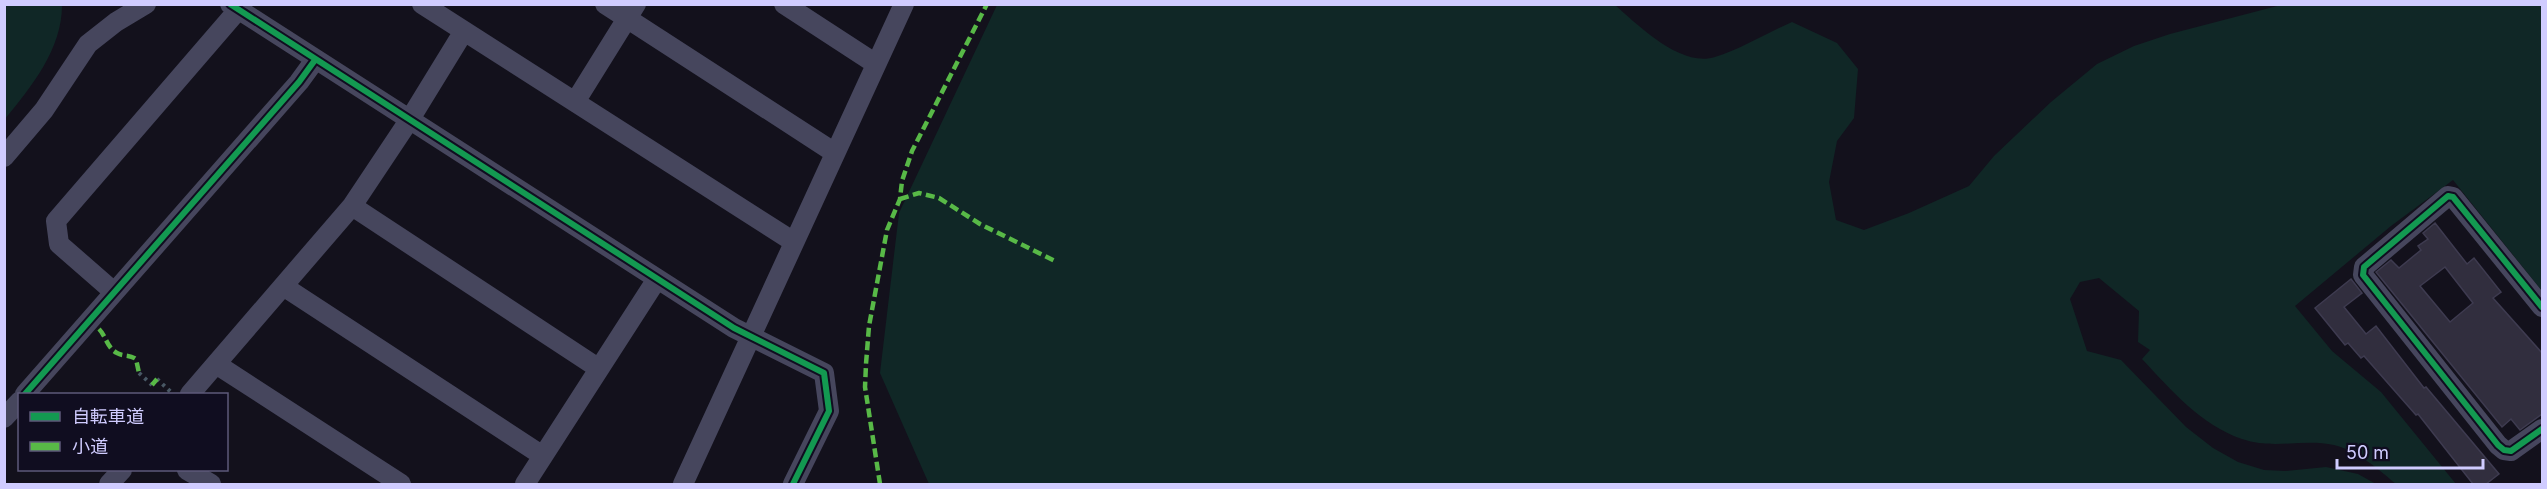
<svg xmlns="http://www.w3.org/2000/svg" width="2547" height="489" font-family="Inter,'Noto Sans JP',sans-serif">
	<rect width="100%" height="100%" fill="#13111c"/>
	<!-- green -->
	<path fill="#102726" d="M5 4 62 5C62 49 32 86 5 119Z
		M997 5H1615C1638 25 1681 68 1715 57 1741 49 1767 33 1792 22L1837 43 1858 69 1854 118 1837 141 1829 182 1836 220 1864 230 1909 213 1969 186 1994 156 2051 102 2097 64 2134 46 2170 34 2281 5H2542V291L2453 180 2391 226 2295 306 2332 351 2381 392 2456 484H2396C2378 469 2358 451 2334 445 2303 438 2275 450 2242 439 2201 425 2171 390 2142 359L2150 350 2138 342 2139 311 2099 278 2080 282 2070 299 2087 351 2121 360 2186 427 2213 448 2238 462 2264 470 2285 471 2326 467 2358 474 2376 484H929L880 373 899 213Z"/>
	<!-- building -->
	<path fill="#312e3e" stroke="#3e3b50" stroke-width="1.5" fill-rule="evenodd" d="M2435 223 2467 264 2474 258 2501 292 2493 298 2542 353V414L2520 430 2511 419 2502 427 2376 272 2391 260 2399 268 2421 250 2418 246 2428 239 2423 233ZM2445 267 2473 303 2450 322 2420 286Z
		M2351 279 2362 293 2344 307 2366 334 2376 326 2424 388 2426 387 2499 474 2486 484H2473L2418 414 2416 415 2364 356 2361 358 2348 343 2345 345 2315 308Z"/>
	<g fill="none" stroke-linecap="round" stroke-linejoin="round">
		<!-- path -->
		<path stroke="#495865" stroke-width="4" stroke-dasharray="3 4.5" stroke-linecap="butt" d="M139 373 152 385
			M157 379 172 393"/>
		<!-- minor -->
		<path stroke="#46465d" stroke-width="20" d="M230 4 734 328 824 373 829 411 793 484
			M422 4 794 242
			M605 4 835 153
			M784 4 876 64
			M575 102 636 4
			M4 157 44 110 88 44 116 22 146 4
			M352 206 598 368
			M283 286 543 456
			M114 292 59 244 56 221 238 10
			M2542 307 2453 197 2448 196 2364 267 2363 275 2498 445 2504 450 2511 451 2542 429
			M216 364 401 484
			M25 394 299 82 315 60
			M190 394 352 206 410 119 464 31
			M4 418 20 401
			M187 470 211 484
			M109 484 122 470
			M525 484 657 279
			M683 484 904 4"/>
		<!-- quiet -->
		<path stroke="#58b947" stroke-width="4.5" stroke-dasharray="9 4.5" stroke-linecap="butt" d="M900 199 919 193 939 198 980 224 1055 261
			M99 329C106 336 107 348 117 353 124 357 129 354 136 359L139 373
			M152 385 157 379
			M880 484 865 387 866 364 869 326 887 230 900 199 902 181 912 151 987 4"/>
		<defs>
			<path id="cycleway" d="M230 4 734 328 824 373 829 411 793 484
				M2542 307 2453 197 2448 196 2364 267 2363 275 2498 445 2504 450 2511 451 2542 429
				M25 394 299 82 315 60"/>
		</defs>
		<!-- cycleway casing -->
		<use href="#cycleway" stroke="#100d20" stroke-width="10"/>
		<!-- cycleway -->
		<use href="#cycleway" stroke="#139951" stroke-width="6"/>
	</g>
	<!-- border -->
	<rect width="2547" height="489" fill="none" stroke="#d0ccff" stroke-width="12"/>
	<!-- legend -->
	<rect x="18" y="393" width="210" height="78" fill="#100d20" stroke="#5d5979" stroke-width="1.5"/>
	<rect x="30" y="412" width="30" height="9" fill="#139951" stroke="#5d5979" stroke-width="1.5"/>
	<text x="72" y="423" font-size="18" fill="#d0ccff">自転車道</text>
	<rect x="30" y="442" width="30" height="9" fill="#58b947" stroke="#5d5979" stroke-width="1.5"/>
	<text x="72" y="453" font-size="18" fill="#d0ccff">小道</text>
	<!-- scale -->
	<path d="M2337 459v9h146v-9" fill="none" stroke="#d0ccff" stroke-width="3"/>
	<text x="2346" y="459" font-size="18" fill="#d0ccff" stroke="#100d20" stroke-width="4.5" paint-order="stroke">50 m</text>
</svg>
